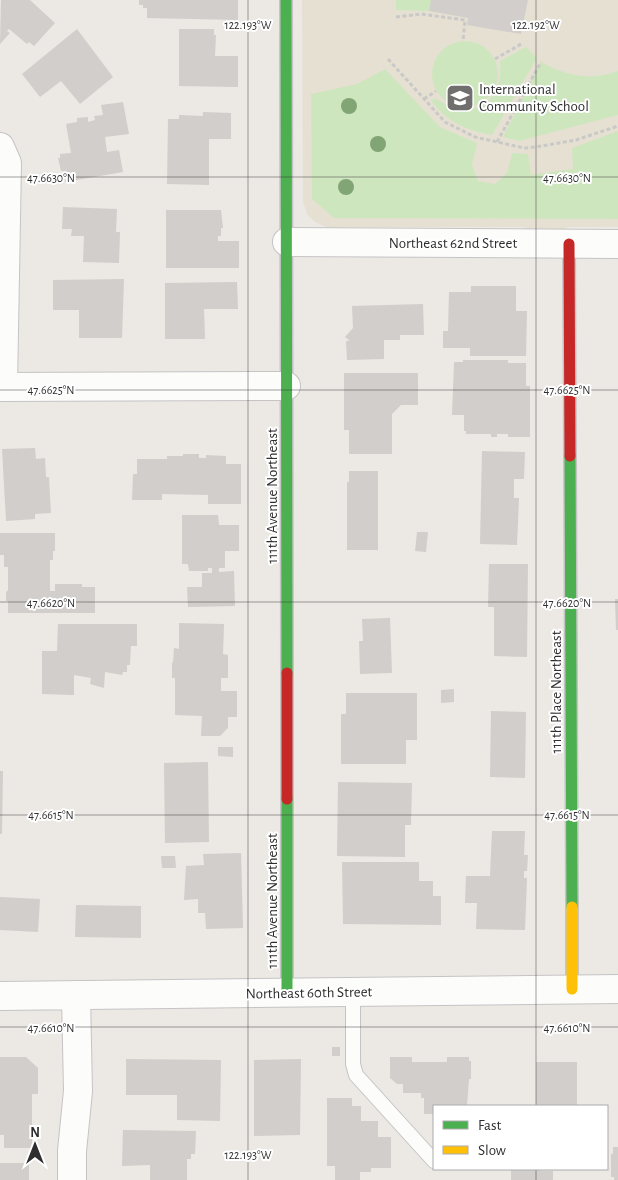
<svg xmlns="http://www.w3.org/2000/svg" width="618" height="1180" font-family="'Alegreya Sans',sans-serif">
	<rect width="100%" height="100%" fill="#ece8e4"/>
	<!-- education -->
	<path fill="#e6e0d3" d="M302 0H618V227H568L561 232H531L524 227H326L315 222 307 214 303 202Z"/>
	<!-- green -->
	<path fill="#cee6be" d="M396 0H431L429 11 396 10Z
		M432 74a33 33 0 1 1 66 0a33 33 0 1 1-66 0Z
		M526 47 537 58 492 135C465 130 449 123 431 101L435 98C470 122 504 105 500 61Z
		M541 62C567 76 590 81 618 71V115L519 141 503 137Z
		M385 69 440 127 477 143 472 165 478 181 495 184 507 173 512 153 528 154 531 175 573 169 572 148 618 131V219L334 218 312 199 311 94 357 84Z"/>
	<!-- building -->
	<path fill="#d1cecb" d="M1 0H30L55 23 34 46 29 42 27 44 9 29 7 31 10 33 0 44Z
		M139 0H238V20L147 18V8H143V5H139Z
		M431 0H528L521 34 467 25 468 18 429 11Z
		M77 29 113 77 80 104 61 81 40 97 22 74Z
		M179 29H214V35H216L215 56H238V87L179 86Z
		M123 102 129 134 105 137 107 152 119 150 123 172 65 182 63 171H61L58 158H60V154L71 153 66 124 77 122V118L88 117V122L95 120 94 116 103 115 101 105Z
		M203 112 231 113V139H209V185L167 184 168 119H179V115L203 116Z
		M63 207 117 209 116 232H120L119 263 83 262 84 236H71L72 229H62Z
		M166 210H221L223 228H221V236H218V241H239V268H166Z
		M124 279 122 338H79V310H53V280Z
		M237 282 238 309H204L205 339H165V283Z
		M471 286H516V311H527L526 356H470V348H443V331H448L449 292H471Z
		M423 304 424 335H400V340H384V359L347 360 346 341H350L345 337 353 328 352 306Z
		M463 360H508V363H526V386H530V437H508V434H497V437H491V434H466V431H464V415H452L454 362H463Z
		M344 373H418V405H401L392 414V454H349V430H344Z
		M35 448 36 459 45 458 46 477H49L51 513 35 514V519L6 521 2 449Z
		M482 451 525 452 524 479H514V498H519L517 545 480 544Z
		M183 454H199V458H206V455L226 456V464H241V504H208V495L162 494V500H132L133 474H137V459H167V456H183Z
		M349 471H378V550H347V482H349Z
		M182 515H218L219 525H239V551H225V568H219V572L234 571 235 606 188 607 187 587H202V573H212V568H208V571H189L188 564H182Z
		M417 532H428L426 552 415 551Z
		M0 533H55V551H53V560H50V591H55V584H82V587H95V613H8V601H6V592L8 590V567H4V555H0Z
		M489 564H528L527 657 494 656V607H488Z
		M615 599H618V630H616Z
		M390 618 392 673 360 674 359 641H363L362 619Z
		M179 623 224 624 223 654 228 655V678H221V691H237V717H228V728L220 736H201L202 716 175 715V678H172V662L173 663 174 648 179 649Z
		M58 624H137V646H131L130 665H127V672H123L122 675 105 672 104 688 90 684 91 678 74 675V695L42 694V651H57Z
		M454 689V702L441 703V690Z
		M346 693H417V740H406V764H341V714H346Z
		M491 711 526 712 525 778 490 777Z
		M218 747H233V757L218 756Z
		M208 762 209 842 165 843 164 763Z
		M0 771H3L2 834H0Z
		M338 782 412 783 411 825H405V857L337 856Z
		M492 831H525L524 855H528L527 871H524V878H527L525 930 476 929 477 903H465L466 876H490Z
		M241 853 243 928 206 929 205 913H198V899L184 900 186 866 204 865 203 854Z
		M161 856H175L176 868H162Z
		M342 862H419V881H433V896H441V925L343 924Z
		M0 897 40 899 38 932 0 930Z
		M76 905 141 906V938L75 937Z
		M332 1047H340V1056H332Z
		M0 1057H26L38 1068V1094H32V1148H4V1135H0Z
		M390 1057H412V1062H447V1057H469V1061H471V1079H469L467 1106H434V1114H424V1098H421V1093H403V1084H397L390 1078Z
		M126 1059 221 1060 220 1121 177 1120V1095H126Z
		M301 1059 300 1135 254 1136V1060Z
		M536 1062H577V1106H536Z
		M327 1098H352V1106H361V1121H378V1137H391V1168H371V1172H360V1180H335V1166H327Z
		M123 1130 196 1131 195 1154H191V1159H187V1180H150V1165L122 1166Z
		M613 1147H618V1180H614V1177H611V1154H613Z
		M0 1163H29V1180H0Z
		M511 1169H540V1171H553V1180H511Z"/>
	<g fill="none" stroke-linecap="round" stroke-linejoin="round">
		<defs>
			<path id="lane" d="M353 992V1064L356 1075 434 1161"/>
			<path id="street" d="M0 147 7 163 3 387
				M287 242 618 244
				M0 387 286 386
				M0 996 618 989
				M72 1180V1151L78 1091 76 995"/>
			<path id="fast" d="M286 0 287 673
				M570 456 572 907
				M287 799V993"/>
			<path id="slow" d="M572 907V989"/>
			<path id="jam" d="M569 244 570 456
				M287 673V799"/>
		</defs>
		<!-- lane casing -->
		<use href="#lane" stroke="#c5c4c5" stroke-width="16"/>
		<!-- street casing -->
		<use href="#street" stroke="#c5c4c5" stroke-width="30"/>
		<!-- fast casing -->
		<use href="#fast" stroke="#c5c4c5" stroke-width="14"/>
		<!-- slow casing -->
		<use href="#slow" stroke="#c5c4c5" stroke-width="14"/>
		<!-- jam casing -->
		<use href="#jam" stroke="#c5c4c5" stroke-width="14"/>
		<!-- path -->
		<path stroke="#c9c9c8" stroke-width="3" stroke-dasharray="4 2.5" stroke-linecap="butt" d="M396 17 421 14 465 20 463 41
			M388 59 445 122 475 137 524 148 536 147 576 140 618 126
			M495 59 523 43
			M424 99 436 91
			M497 142 541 62"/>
		<!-- lane -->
		<use href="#lane" stroke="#fcfcfb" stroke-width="14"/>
		<!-- street -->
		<use href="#street" stroke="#fcfcfb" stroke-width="28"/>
		<!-- fast -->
		<use href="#fast" stroke="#4caf50" stroke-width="11"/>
		<!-- slow -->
		<use href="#slow" stroke="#ffc107" stroke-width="11"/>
		<!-- jam -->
		<use href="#jam" stroke="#c62828" stroke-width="11"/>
	</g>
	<!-- trees -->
	<g fill="#82a575">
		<circle cx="349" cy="106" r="8"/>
		<circle cx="378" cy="144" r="8"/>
		<circle cx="346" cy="187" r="8"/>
	</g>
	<!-- ticks -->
	<path fill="none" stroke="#2e2e2e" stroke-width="1" stroke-opacity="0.45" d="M248 0V1180M536 0V1106M0 177H618M0 390H618M0 602H618M0 815H618M0 1027H618M536 1169V1180"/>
	<!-- icons -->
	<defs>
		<symbol id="school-square" viewBox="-11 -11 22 22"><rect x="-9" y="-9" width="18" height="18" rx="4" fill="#706f6e" stroke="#fff"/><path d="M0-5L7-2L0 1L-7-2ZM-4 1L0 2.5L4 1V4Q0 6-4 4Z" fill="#fff"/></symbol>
	</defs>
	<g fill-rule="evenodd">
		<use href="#school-square" x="444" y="82" width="32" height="32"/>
	</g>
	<g text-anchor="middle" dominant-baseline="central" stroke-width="4" stroke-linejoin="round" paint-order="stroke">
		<!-- poi labels -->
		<g font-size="15" fill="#2e2e2e" stroke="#fff" text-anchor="start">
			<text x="479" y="89">International<tspan x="479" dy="17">Community School</tspan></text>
		</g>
		<!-- street labels -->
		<g font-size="15" fill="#2e2e2e" stroke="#fff">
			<text x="453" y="243">Northeast 62nd Street</text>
			<text transform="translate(272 496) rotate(-90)">111th Avenue Northeast</text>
			<text transform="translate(556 692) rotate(-90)">111th Place Northeast</text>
			<text transform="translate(272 901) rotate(-90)">111th Avenue Northeast</text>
			<text transform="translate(309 993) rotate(-1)">Northeast 60th Street</text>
		</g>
	</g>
	<g font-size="12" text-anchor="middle" fill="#2e2e2e" stroke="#fff" stroke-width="4" stroke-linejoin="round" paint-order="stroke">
		<text x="248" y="29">122.193°W</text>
		<text x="536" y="29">122.192°W</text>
		<text x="51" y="182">47.6630°N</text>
		<text x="567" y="182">47.6630°N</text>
		<text x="51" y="394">47.6625°N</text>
		<text x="567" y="394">47.6625°N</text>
		<text x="51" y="607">47.6620°N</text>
		<text x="567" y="607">47.6620°N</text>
		<text x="51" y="819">47.6615°N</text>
		<text x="567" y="819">47.6615°N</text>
		<text x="51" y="1032">47.6610°N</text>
		<text x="567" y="1032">47.6610°N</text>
		<text x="248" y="1159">122.193°W</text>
	</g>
	<!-- legend -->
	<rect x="433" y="1105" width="175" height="65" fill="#ffffff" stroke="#ababab"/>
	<rect x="443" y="1121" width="25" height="8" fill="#4caf50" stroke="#ababab"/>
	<text x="478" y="1130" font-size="15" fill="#2e2e2e">Fast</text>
	<rect x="443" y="1146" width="25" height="8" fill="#ffc107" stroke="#ababab"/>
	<text x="478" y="1155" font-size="15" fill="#2e2e2e">Slow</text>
	<!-- north arrow -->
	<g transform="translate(35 1145)" stroke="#ffffff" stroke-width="4" paint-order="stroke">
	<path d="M0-4L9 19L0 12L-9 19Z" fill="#2e2e2e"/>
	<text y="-8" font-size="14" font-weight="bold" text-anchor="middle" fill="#2e2e2e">N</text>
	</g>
</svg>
